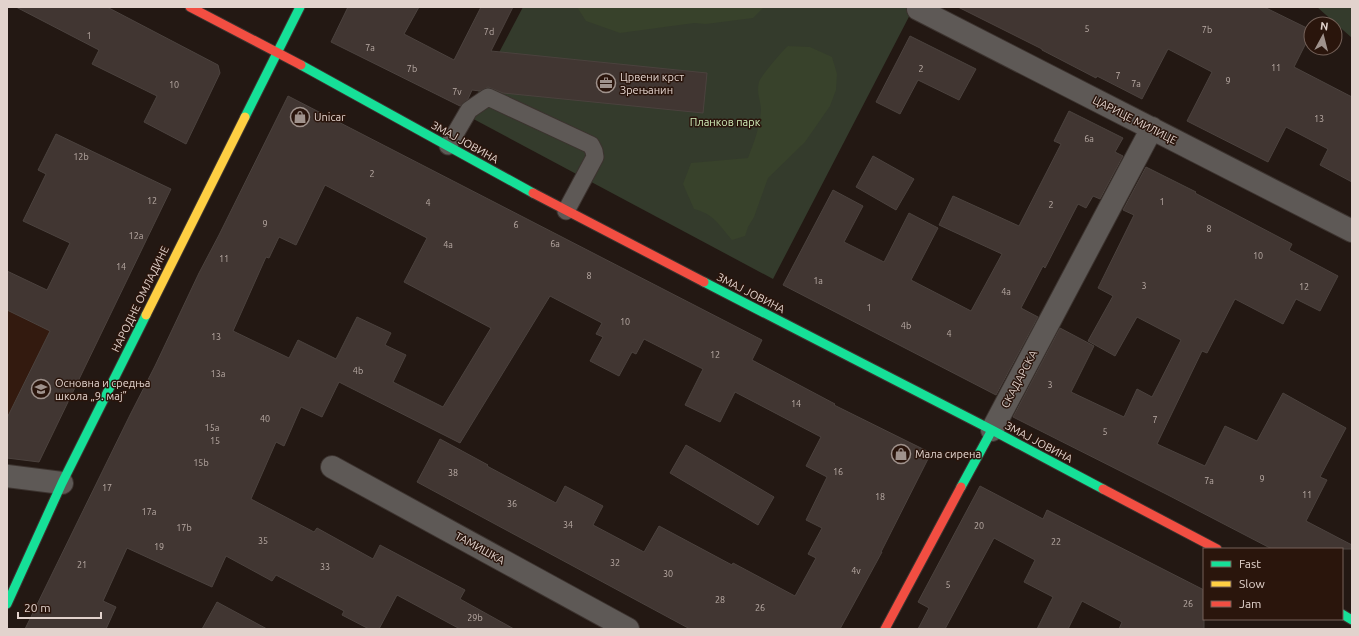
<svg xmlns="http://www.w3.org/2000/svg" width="1359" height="636" viewBox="0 0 1359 636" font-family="Ubuntu,sans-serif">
  <rect width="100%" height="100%" fill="#231813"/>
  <path fill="#331a0f" d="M7,271L108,320L39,462L7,458Z"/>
  <path fill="#343b2c" d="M523,7H914L773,279L466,115Z
    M1317,7H1352V38Z"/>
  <path fill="#38422b" d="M577,7H764L753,18L706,24L694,23L620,33L586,21Z
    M788,46L810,47L832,57L837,74L836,90L830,106L805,142L768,178L754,217L748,227L745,236L732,240C719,225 714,214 694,209L683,184L691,163L748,158C754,142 760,127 761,110C761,100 756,94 759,82C760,77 783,50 788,46Z"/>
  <path fill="#413632" stroke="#4b423e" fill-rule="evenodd" d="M16,7H107L218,65L220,73L186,144L144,122L157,96L92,64L99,50Z
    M348,7H419L404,34L454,60L481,7H513L491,51L707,73L703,113L503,93L488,87L480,91L472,90L468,99L460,106L331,42Z
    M958,7H1264L1311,30V33L1294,67L1352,97V182L1320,165L1328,149L1286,127L1268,162L1187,121L1212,72L1168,49L1142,99L1097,76L1096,78L1042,50V49Z
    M910,36L976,69L959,100L918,80L900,114L876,102Z
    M288,96L762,340L752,360L835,404L834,405L931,453L881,552H882L840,629H690L417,482L440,439L488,465L487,466L556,503L565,486L603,506L593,525L644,552L659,526L732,565L733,563L795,596L816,558L808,554L822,528L806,520L827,477L806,466L821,437L735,392L720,422L685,405L703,369L644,339L636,354L632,352L619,376L590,361L603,337L596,334L602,323L550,296L460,443L339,382L322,417L301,407L284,446L276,442L251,499L314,532L317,528L373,559L380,545L465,590L460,599L514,629H460L397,595L379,629H369L342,615L344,611L276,575L272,581L226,556L212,587L127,548L103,601L116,607L106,629H25L130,415L155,366L199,273L219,235ZM325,185L427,238L404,282L491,328L443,407L393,382L406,355L385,345L391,333L357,317L336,359L298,340L289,358L233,331L266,257L269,258L279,237L296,245Z
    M1069,111L1123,138L1115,152L1123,156L1100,199L1093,196L1086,208L1078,204L1045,268L1043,266L1021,308L1038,317L996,395L783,285L833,190L863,206L844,242L884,262L909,213L938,228L911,280L971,311L1002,254L939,225L953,196L1019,226L1061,144L1054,141Z
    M56,134L171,189L39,462L7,458V418L50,331L7,310V271L47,290L70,243L23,221L46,174L38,170Z
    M873,156L914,179L896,210L856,187Z
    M1146,167L1196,192L1195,193L1292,244L1289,250L1338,276L1320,311L1296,299L1283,324L1235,299L1207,353L1202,351L1157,444L1205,466L1225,426L1257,441L1283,393L1346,428L1320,477L1327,480L1306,521L1352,545V549H1272L1168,495L1013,417L1060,328L1094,346L1071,392L1124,417L1137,389L1152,397L1181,340L1137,317L1115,356L1088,341L1113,296L1098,288L1134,215L1123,210Z
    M686,445L774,497L758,525L670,473Z
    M980,486L1043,519L1047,510L1204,590V629H1119L1122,622L1082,601L1068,629H1037L1053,597L1024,582L1035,560L994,538L945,629H918L929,608L918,602Z
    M217,602L267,629H202Z"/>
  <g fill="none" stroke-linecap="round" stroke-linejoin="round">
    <g stroke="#3c332f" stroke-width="19">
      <path id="lane" d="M448,146L469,110L488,97L591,145L594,151L595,157L566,211"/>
    </g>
    <g stroke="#3c332f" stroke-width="24">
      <path id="street" d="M918,9L1352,231
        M992,430L1152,128
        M332,467L628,629
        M7,476L62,483"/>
    </g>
    <g stroke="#3c332f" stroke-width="11">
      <path id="fast" d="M301,65L533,193
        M245,117L300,7
        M704,282L992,430L1103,489
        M961,487L992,430
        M7,604L62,483L146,315
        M1342,614L1352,620"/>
    </g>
    <g stroke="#3c332f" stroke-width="11">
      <path id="slow" d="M146,315L245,117"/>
    </g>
    <g stroke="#3c332f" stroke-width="11">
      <path id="jam" d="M190,7L301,65
        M533,193L704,282
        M1103,489L1217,549
        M885,629L961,487"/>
    </g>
    <use href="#lane" stroke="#5e5956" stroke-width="17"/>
    <use href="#street" stroke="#5e5956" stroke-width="22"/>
    <use href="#fast" stroke="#16e098" stroke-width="9"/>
    <use href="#slow" stroke="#ffcf43" stroke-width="9"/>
    <use href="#jam" stroke="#f24e42" stroke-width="9"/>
  </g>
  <defs>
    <g id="office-ring" transform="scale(1)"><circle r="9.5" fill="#2a150c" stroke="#9f928c" stroke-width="1.5"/><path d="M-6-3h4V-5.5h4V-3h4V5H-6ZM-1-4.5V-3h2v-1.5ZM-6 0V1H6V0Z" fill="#9f928c"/></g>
    <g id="shop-ring" transform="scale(1)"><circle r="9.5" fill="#2a150c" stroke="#9f928c" stroke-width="1.5"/><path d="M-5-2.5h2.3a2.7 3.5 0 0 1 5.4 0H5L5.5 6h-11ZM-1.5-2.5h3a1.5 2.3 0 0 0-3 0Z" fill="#9f928c"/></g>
    <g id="school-ring" transform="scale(1)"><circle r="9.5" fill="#2a150c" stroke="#9f928c" stroke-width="1.5"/><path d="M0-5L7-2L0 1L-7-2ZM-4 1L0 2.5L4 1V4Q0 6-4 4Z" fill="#9f928c"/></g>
  </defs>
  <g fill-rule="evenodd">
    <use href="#office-ring" x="606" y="83"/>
    <use href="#shop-ring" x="300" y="117"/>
    <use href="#school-ring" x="41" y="389"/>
    <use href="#shop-ring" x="901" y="454"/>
  </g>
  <g text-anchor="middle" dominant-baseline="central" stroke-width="3" stroke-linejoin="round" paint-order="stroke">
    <g font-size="9" fill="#baaca6">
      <text x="1087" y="29">5</text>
      <text x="1207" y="30">7b</text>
      <text x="489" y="32">7d</text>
      <text x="89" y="36">1</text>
      <text x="370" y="48">7a</text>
      <text x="1276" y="68">11</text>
      <text x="412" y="69">7b</text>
      <text x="921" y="69">2</text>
      <text x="1118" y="76">7</text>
      <text x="1228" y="81">9</text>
      <text x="1136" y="84">7a</text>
      <text x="174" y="85">10</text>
      <text x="457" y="92">7v</text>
      <text x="1319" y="119">13</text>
      <text x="1089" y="139">6a</text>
      <text x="81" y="157">12b</text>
      <text x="372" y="174">2</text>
      <text x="152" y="201">12</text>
      <text x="1162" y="202">1</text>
      <text x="428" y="203">4</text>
      <text x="1051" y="205">2</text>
      <text x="265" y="224">9</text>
      <text x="516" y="225">6</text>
      <text x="1209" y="229">8</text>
      <text x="136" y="236">12a</text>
      <text x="555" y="244">6a</text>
      <text x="448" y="245">4a</text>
      <text x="1258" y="256">10</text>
      <text x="224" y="259">11</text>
      <text x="121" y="267">14</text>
      <text x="589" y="276">8</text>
      <text x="818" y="281">1a</text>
      <text x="1144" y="286">3</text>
      <text x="1304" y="287">12</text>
      <text x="1006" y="292">4a</text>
      <text x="869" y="308">1</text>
      <text x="625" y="322">10</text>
      <text x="906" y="326">4b</text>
      <text x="949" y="334">4</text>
      <text x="216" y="337">13</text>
      <text x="715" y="355">12</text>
      <text x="358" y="371">4b</text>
      <text x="218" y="374">13a</text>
      <text x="1050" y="385">3</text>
      <text x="796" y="404">14</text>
      <text x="265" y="419">40</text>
      <text x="1155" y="420">7</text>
      <text x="212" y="428">15a</text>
      <text x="1105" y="432">5</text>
      <text x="215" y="441">15</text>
      <text x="201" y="463">15b</text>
      <text x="838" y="472">16</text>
      <text x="453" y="473">38</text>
      <text x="1262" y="479">9</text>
      <text x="1209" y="481">7a</text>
      <text x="107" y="488">17</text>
      <text x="1307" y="495">11</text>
      <text x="880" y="497">18</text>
      <text x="512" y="504">36</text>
      <text x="149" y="512">17a</text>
      <text x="568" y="525">34</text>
      <text x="979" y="526">20</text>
      <text x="184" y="528">17b</text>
      <text x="263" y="541">35</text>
      <text x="1056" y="542">22</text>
      <text x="159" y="547">19</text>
      <text x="615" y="563">32</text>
      <text x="82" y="565">21</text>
      <text x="325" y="567">33</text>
      <text x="856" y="571">4v</text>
      <text x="668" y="574">30</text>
      <text x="948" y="585">5</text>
      <text x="720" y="600">28</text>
      <text x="1188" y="604">26</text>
      <text x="760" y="608">26</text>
      <text x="475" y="618">29b</text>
    </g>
    <g font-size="11" fill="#e2d3cd" stroke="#2a150c" text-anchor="start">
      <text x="620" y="77">Црвени крст<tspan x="620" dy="13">Зрењанин</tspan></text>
      <text x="314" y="117">Unicar</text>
      <text x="55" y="383">Основна и средња<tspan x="55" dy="13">школа „9. мај”</tspan></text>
      <text x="915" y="454">Мала сирена</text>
    </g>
    <g font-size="11" fill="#e2d3cd" stroke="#2a150c">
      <text transform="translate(1135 120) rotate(27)">ЦАРИЦЕ МИЛИЦЕ</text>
      <text transform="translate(465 142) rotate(29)">ЗМАЈ ЈОВИНА</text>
      <text transform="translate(751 293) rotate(27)">ЗМАЈ ЈОВИНА</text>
      <text transform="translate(140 299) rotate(-64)">НАРОДНЕ ОМЛАДИНЕ</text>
      <text transform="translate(1019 379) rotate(-62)">СКАДАРСКА</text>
      <text transform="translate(1039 442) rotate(28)">ЗМАЈ ЈОВИНА</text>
      <text transform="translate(480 548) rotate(29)">ТАМИШКА</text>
    </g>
    <g font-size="11" fill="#d1eeba" stroke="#2a150c">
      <text x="725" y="122">Планков парк</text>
    </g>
  </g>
  <rect width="1359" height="636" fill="none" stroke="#e2d3cd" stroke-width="16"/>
  <rect x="1203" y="548" width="140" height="72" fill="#2a150c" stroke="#746159"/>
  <rect x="1211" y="561" width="20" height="6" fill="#16e098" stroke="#746159"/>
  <text x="1239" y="568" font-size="12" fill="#e2d3cd">Fast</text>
  <rect x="1211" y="581" width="20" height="6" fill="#ffcf43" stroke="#746159"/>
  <text x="1239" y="588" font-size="12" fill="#e2d3cd">Slow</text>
  <rect x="1211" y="601" width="20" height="6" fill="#f24e42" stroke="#746159"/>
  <text x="1239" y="608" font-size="12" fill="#e2d3cd">Jam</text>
  <g transform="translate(1323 36) rotate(7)"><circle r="19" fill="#2a150c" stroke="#746159"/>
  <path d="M0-3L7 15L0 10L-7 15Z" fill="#9f928c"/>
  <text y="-6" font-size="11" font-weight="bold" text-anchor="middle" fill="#e2d3cd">N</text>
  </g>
  <path d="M18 612v6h83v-6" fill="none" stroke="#e2d3cd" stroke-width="2"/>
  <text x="24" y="612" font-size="12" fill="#e2d3cd" stroke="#2a150c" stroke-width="3" paint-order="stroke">20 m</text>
</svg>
